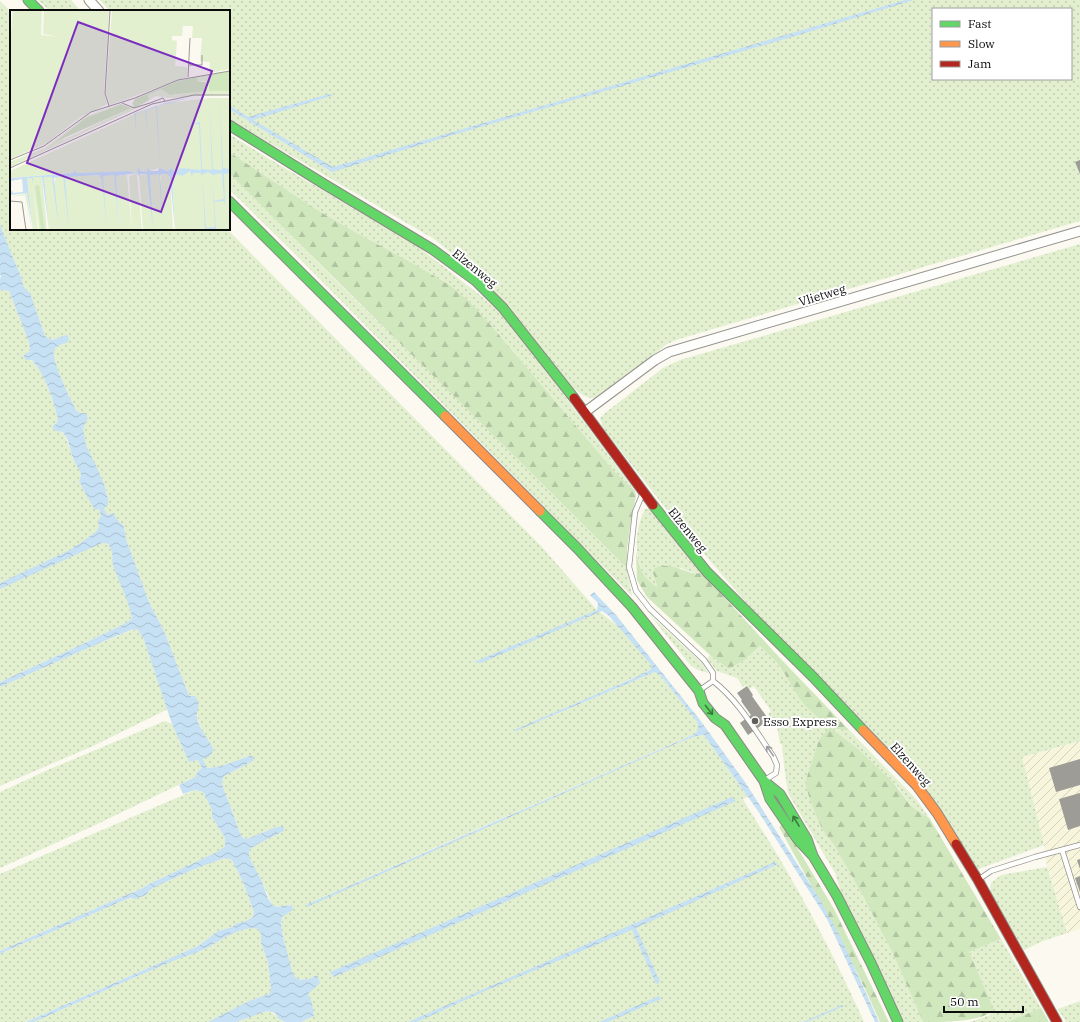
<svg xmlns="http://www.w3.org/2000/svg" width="1080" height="1022" viewBox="0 0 1080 1022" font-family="'IBM Plex Serif',serif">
  <defs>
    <pattern id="farmland-furrows" width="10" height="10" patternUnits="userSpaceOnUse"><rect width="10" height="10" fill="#f7f6dd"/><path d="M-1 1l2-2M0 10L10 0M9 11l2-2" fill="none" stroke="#d3d2bc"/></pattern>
    <pattern id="grass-dots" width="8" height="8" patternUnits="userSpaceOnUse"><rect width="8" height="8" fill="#e2f0d0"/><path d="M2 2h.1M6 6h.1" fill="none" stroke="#c1cdb1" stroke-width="1.8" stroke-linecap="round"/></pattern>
    <pattern id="forest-firs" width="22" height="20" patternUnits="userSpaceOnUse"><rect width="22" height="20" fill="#d1e7be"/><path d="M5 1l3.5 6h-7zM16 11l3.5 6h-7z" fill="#b2c5a2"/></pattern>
    <pattern id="water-waves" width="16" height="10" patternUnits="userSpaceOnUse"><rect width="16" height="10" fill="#c7e1f4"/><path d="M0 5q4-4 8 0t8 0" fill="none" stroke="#aac0d0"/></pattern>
  </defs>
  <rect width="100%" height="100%" fill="#fbf9f0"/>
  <path fill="url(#farmland-furrows)" d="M1080,741V929L1067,933L1047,867L1044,845L1022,757Z"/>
  <path fill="url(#grass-dots)" fill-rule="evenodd" d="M38,0H71L81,11H50Z
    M100,0H1080V221L679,339L667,344L607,391C605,393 602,395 599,397C590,401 580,394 573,388L495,292L467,266L434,239L229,119V11H110ZM933,9H1071V79H933Z
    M0,1L11,12V229H227L541,546L597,610L622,629L655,668L540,721L655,672L660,675L698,723V730L695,734L306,904L682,741L697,736L704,735L748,797L743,799C753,817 765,834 775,851C808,906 838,964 864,1022H301L314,1016L312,1002L308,994L309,979C303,980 298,981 294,976C289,969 279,925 282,918C284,913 289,909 291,905L276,907L272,904L261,879L250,859L249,854L250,849L256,845L284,831L274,828L247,839L243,838L240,833L222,784C222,780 223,777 226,775L253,761L252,756H249L222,766L208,768L206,766L203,759L214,750C210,743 204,736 201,728C196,717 197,702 188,693L164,631L149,602L126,539L124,527L122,524L119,522L113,513L107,515L103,508L108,505C109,485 93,465 87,447C83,438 82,423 80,413L76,410C71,400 51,360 54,350C56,345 64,344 68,342L66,335L52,340L45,336L30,294C21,286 24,284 20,274C13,258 6,241 0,224Z
    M229,134L266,157L416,245L481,296L503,316L555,383L635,491L615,472L489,323L469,301L451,286L346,227L311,206L229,152Z
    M229,173L334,279L532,473L627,568L632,596L296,255L229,189Z
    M1080,244V741L1022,757L1044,845L976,870L942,810L750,607L674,519L603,428L600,418L605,413L663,368L680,360Z
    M0,290H3L9,291L29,342L30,351L23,356C26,358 30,359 32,361C44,370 54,403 58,419L56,424L52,426L64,434L70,448L73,459L80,469L81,475L79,481L86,495L99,509L101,516L106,543C114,548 111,555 113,562C114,568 117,574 120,580C125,592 130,606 132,619L122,625L70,650L0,682Z
    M645,509H649L702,573H694L680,568L659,589C654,586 648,582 645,577C633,558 635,528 645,509Z
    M650,615L702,663L708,673L698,670L691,666Z
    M135,629L138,630L144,640L167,708L166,710L93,746L0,786V687L95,645Z
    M760,646C766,652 772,658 777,664C792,684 803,707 823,722C826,724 828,726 831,727C837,730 843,730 849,730L916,799L930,819L911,806L898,787L858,749L830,727L822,829L834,845L863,896L894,956L923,1022H904L843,899L835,873L788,793L784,766L782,744H780L777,726L768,714L771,711L754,686L749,689L747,685L743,687L737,678L717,671L707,659L710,655L729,669L744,660Z
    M165,721L172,724L189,762L198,760L202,768L198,771L195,777L91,827L0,868V792L50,769Z
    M195,790L203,792L212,810V817L225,838V846L220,851L149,884L139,890L126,895L0,951V874Z
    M225,858L232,860L243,882L254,912L253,917L244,922L237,923L232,927L218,931L198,946L26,1022H0V954L24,943L40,937L122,901L146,895L150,890L159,885L197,868Z
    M1047,867L1067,933L1043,941L1024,950L990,892L991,883L1001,875Z
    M254,927L258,928L261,934V943L268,962L271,990L269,994L208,1022H34L171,961L202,951L226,936L238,931Z
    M1001,939L1041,1008L1007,1022H970L990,1015L993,1011V1007L969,952Z
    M1080,1001V1022H1066L1058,1009Z
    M267,1011C275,1013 278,1018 285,1022H236Z"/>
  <path fill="url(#forest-firs)" d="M229,152L311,206L346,227L419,267L451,286L469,301L489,323L615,472L635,491L636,496L630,527L627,549V568C495,436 361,306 230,174Z
    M636,551C640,570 642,577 658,588L653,572L655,568C666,562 681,570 692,573C695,574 698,573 702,573L779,657L849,730H843L831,728L858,749L893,782L911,806L930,819L1001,939L969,952L993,1007V1011C979,1022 943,1022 923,1022L894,956L863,896L834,845L822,829L810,800L805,783L819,740L830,727C819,719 808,710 800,699C792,687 785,673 776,662C771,657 766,652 760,646L744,660L729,669L710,655L647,597L637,580Z
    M783,824L834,909L889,1022H880C851,955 814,891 779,827Z
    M1041,1008L1049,1022H1007Z"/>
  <path fill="url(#water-waves)" d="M905,0H914L792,37L446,137L332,172L229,109V105L248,117L329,94L334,95L253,120L333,167Z
    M0,224C6,241 13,258 20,274C24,284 21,286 30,293L45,336L52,340L66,335L68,336L69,339L68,342C64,344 56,345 54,350C51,360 71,400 76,410L80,413H85L88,418L83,428L86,445L99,472L104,484L108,499V505L104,508L107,515L113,513L119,522L122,524L124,527L126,539L149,602L164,631L188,693L190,696H195C202,705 196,708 197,717C199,730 209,739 214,750L209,757L203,759L206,766L208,768L222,766L249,756H252L254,758L253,761L226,775C223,777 222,780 222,784L240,833L243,838L247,839L274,828L283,826L284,831L256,845L250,849L249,854L250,859L261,879L268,898L272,904L276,907L292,905L293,910L282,917L281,923L283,937L292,971L295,977L300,980L309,979L317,975L320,983L308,994L312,1002L314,1016L301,1022H285L278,1018L275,1013L267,1011L236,1022H208L249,1001L269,994L271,990L268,962L261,943V934L258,929C242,924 217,943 203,950C192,955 179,958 168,963C123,982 79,1002 34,1022H26L198,946L218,931L232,927L237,923L244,922L253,917L254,912L243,882L232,860L225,858L197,868L159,885L150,890L146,895L135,899L131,898L122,901L40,937L24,943L0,954V951L126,895L139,890L149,884L219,851L225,846V838L212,817V810L203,792L195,790L183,794L179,785L195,777L198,771L202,768L198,760L189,762L172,724L144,640L138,630L135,629L131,630L95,645L0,687V682L70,650L122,625L132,619C129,600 119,583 113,565C111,558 114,555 110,547C108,543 106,543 102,543L0,589V583L70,550L96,532L99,527L98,521L101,516L99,509L95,510L86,495L79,481L81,475C80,469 75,464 73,458C70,451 69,439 64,434C62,431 59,431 55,431L52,426L56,424L58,419C53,399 46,376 32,360H26L23,356L30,351L29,342L9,291L3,290H0V278L1,277L0,273Z
    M594,592L616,615L700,720L745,782L819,898L842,940L879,1022H875L827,919L758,811L704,735L697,736L682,741L307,907L306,905L695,734L698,730V723L660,675L655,672L516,731H512L634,678L650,670L652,666L609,616L602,611L481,663L474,662L597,610L598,603L590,595Z
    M732,797L736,801L334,977L330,972Z
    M775,862L778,864L636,928L660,982L656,984L632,930L485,991L417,1022H408Z
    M659,996L661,999L608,1022H599Z
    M842,1005L844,1006L807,1022H803Z"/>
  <path fill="#9e9c96" d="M1080,160V174L1075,162Z
    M747,686L753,695L752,696L769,720L748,735L740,723L751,715L741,701L742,700L737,693Z
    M1080,759V785L1056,792L1049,768Z
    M1080,793V826L1068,830L1059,799Z
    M1080,859V869L1077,860Z
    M1080,876V892L1075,878Z"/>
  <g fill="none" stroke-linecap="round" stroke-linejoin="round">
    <g stroke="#94938f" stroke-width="6">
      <path id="lane" d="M642,495L635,512L629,567L636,591L650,609L704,660L713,673V681
        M700,690L713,681C738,700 755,730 773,756L777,765L776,773L765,780
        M1062,850L1080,907
        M978,880L991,871L1035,857L1080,845"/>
    </g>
    <g stroke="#94938f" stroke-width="11">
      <path id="street" d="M89,0L99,11
        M585,412L655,360L669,352L1080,231"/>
    </g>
    <g stroke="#8a8985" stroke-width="11">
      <path id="fast" d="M28,0L39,11
        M229,125L324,184L432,249L476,281L503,308L574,398
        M229,201L445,416
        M653,505L707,572L813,677L863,730
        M540,511L577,548L632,607L699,691L703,703L715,718L725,725L764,781L770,799L798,840L813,856
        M764,781L780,794L807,839L813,856L837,896L871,963L898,1022"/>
    </g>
    <g stroke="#8a8985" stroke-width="11">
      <path id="slow" d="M445,416L540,511
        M863,730L917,786L937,813L956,844"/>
    </g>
    <g stroke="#8a8985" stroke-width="11">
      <path id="jam" d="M574,398L653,505
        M956,844L978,880L1057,1022"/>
    </g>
    <use href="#lane" stroke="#fefefd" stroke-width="4.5"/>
    <use href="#street" stroke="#fefefd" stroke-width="9"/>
    <use href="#fast" stroke="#63d668" stroke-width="9"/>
    <use href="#slow" stroke="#ff974d" stroke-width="9"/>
    <use href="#jam" stroke="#b3261e" stroke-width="9"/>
  </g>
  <defs><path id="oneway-shaft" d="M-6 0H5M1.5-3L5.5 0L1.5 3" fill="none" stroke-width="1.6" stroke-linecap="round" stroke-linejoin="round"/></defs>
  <g stroke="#3c7b3f">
    <use href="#oneway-shaft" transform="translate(709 710) rotate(52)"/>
    <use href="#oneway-shaft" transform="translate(796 821) rotate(-121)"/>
  </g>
  <use stroke="#9d9d9d" href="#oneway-shaft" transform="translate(770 751) rotate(-125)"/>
  <circle fill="#605f5c" stroke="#fff" stroke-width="1.5" cx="755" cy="721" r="4"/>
  <g text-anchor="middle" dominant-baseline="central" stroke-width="4" stroke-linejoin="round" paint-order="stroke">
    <g font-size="12" fill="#0c0c0c" stroke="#fff">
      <text transform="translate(475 268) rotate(39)">Elzenweg</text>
      <text transform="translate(822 295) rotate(-17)">Vlietweg</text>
      <text transform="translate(688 530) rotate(51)">Elzenweg</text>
      <text transform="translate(911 764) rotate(48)">Elzenweg</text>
    </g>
    <g font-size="12" fill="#0c0c0c" stroke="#fff" text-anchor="start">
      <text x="763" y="721">Esso Express</text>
    </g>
  </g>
  <g transform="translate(10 10)">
    <rect width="220" height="220" fill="#fbf9f0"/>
    <path d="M3,0H32L31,25L50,27L33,24L34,0H99L94,81L97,94L69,108L37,133L0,149V35ZM102,0H220V59L199,63L200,52L190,51L192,28H182L183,16H173L172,26H162V30L167,31L165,56L177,57V67L100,95L96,82ZM198,65L199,81H220V84L158,88L146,86L136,92L139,90L138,85L168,71L156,77L164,85L197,81L196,71L188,72L187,67ZM200,88H220V159L204,160L199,163H220V220H165L162,166L165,164L160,158L158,161L149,158L140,161L139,156L137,162H130L128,157L127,163L118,161L67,163L64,161L63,163L1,168L0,161L129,102L157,93ZM111,94L76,108L51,131L121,98L125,99L0,157V152L35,138L77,106ZM127,163L132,220H39L34,167H42L44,176L46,166H53L54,171L55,166L104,165L109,216L106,166L117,165L122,219L119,166ZM138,164L141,179L140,164H149L150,175L151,164L160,165L163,220H133L129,165ZM23,167H32L37,220H29L23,174L28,220H23L17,168H21L22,172ZM17,183L22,220L15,185L0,187Z" fill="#e2f0d0"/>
    <path d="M220,61V81H199L198,65ZM187,67L188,72H196L197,81L160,85L151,79L138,85L139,90L136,92L126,97H121L124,96L122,94L125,89L168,71ZM111,94L121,98L47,131L76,108ZM29,175L35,220H31L25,176Z" fill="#d1e7be"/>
    <path d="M213,86L176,89L147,96L150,156L146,97L136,100L137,121L135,100L126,104V123L125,104H123L155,93L173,89ZM199,90L203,159L212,160L210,90L213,158L220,159V163L214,164L215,195L214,191L204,192L206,220H195L192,165L190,163H183L182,167L180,161L172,166L166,164L162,166L165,220L160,166L156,164H151L150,166L153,218L149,164L140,165L143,220L137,164H130V167L127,163L106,166L109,218L104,165L93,166L97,220L92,170L89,165L55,167L59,220L53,166L44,168L49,220L42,167H34L39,220L32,167H23V172L21,168H17L23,220L17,183L0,185L2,180L3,183L13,182L12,169L1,171L2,178L0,171L1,168L63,163L64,160L67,163L118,161L127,163L128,156L130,161L137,162L138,156L140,161H148L149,158L158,161L161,158L165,164L170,158L191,160L189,114H180L190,112L189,91L192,159L202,160ZM198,162L203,165L212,163L214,189L204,191L202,166L205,217L196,218L192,165Z" fill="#c7e1f4" fill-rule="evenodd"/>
    <path fill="none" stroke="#9b9a95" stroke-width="1" d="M179,55H192V45M178,67L180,28M112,93L124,98L140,93M140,93L153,88L155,91M99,96L95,83L100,0M0,150L34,136L81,102L125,88L168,70L220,61M0,158L142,94L184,85H220M0,191L12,192L16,220"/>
    <path fill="#7b2cbf" fill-opacity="0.15" stroke="#7b2cbf" stroke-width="2" d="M68,12L202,61L151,202L17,153Z"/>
    <rect width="220" height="220" fill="none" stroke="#0c0c0c" stroke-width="2"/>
  </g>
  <rect x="932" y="8" width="140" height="72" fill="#ffffff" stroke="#9e9e9e"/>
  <rect x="940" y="21" width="20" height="6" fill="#63d668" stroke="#9e9e9e"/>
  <text x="968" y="28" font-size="12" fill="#0c0c0c">Fast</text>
  <rect x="940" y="41" width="20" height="6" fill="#ff974d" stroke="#9e9e9e"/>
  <text x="968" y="48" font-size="12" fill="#0c0c0c">Slow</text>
  <rect x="940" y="61" width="20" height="6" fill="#b3261e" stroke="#9e9e9e"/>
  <text x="968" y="68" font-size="12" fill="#0c0c0c">Jam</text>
  <path d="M944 1006v6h79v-6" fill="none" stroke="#0c0c0c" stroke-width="2"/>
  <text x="950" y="1006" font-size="12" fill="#0c0c0c" stroke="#ffffff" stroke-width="3" paint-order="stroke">50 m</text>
</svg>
